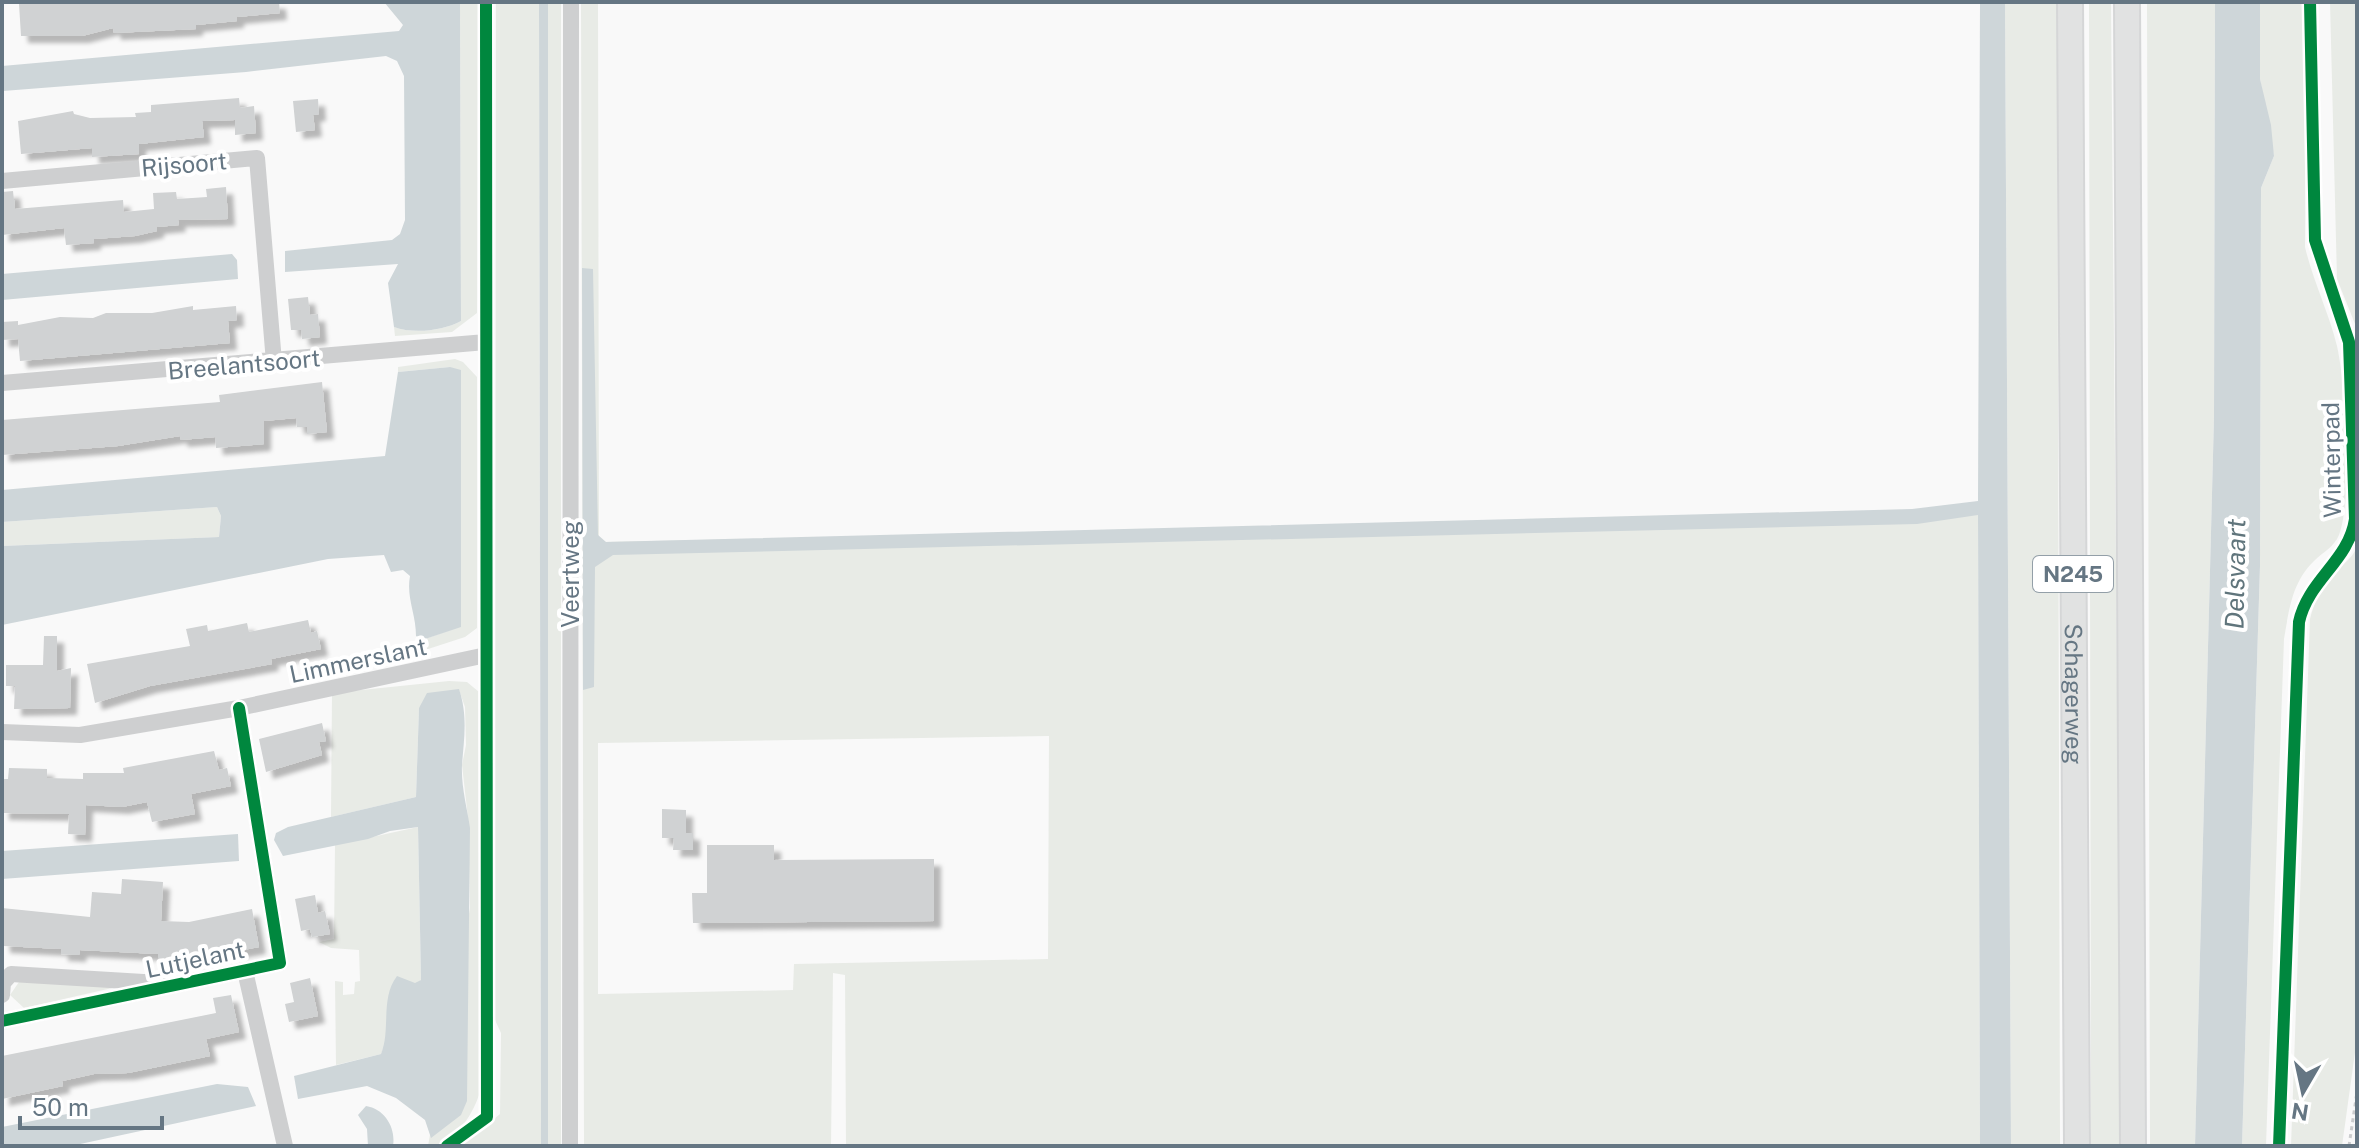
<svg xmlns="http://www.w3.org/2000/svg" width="2359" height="1148" viewBox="0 0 2359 1148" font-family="'Public Sans',sans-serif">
  <defs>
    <filter id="shadow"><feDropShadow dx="7" dy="7" stdDeviation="2" flood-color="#0004"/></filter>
  </defs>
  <rect width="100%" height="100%" fill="#f9f9f9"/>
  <path fill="#e8ebe6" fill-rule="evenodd" d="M460,2H478L477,313L452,332L395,336L394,327C414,334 443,331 461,321Z
    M496,2H539L541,1146H461L500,1114L501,1033L495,1020Z
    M548,2H561V1146H548Z
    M581,2H598L599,542L1978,515L1980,1146H846L845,975L833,973L831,1146H584ZM1049,736L1048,959L794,964L793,990L598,994V743Z
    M2005,2H2057L2060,1146H2011Z
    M2089,2H2111L2121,1146H2091Z
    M2147,2H2215L2214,417L2195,1146H2150Z
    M2260,2H2306L2305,247C2313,281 2329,313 2337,346C2346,387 2353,497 2339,535C2334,547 2323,552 2314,561C2292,582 2289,610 2284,639L2266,1146H2242L2260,566L2261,188L2274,156L2260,79Z
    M2330,2H2357V329L2337,279Z
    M455,359L463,362L477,377V628L465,637L422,651V640L461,626L450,367L398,372V367Z
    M217,507L221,516L219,537L2,546V522Z
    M2357,547V1038L2342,1146H2291L2310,619C2314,603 2320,589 2331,577C2340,565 2351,561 2357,547Z
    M449,681L467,682L479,692V1095C472,1116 453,1146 428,1146L470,908L468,818L462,765L466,745L465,707L459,690L419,708L416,797L331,817L332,693Z
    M418,827L421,980L387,1008L388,1037L381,1054L336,1065L335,981L343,982V995L354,994L355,982L360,981L359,950L331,948L319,942L334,939L335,845Z
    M19,982L121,986L24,1008L10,995Z"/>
  <path fill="#ced6d9" d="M384,2H460L461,321C443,331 413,334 394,327L388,283L398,264L285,272V251L392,240L400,234L405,220L404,76L397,61L386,56L246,72L3,91L2,66L399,31L403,25Z
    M539,2H548V1146H541Z
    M1980,2H2005L2011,1146H1980L1978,515L1917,524L613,555L595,567L594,687L583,690L582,268L593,269L598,535L606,542L1912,509L1978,501Z
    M2215,2H2260V79L2271,125L2274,156L2261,188L2260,566L2242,1146H2195L2214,417Z
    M232,254L237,260L238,279L2,300V274Z
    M450,367L461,370V627L422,640L416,636C416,614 406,597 410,576L403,570L391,572L384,555L328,559L2,625V546L219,537L221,516L217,507L2,522V490L385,456L398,372Z
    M459,689C468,716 464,738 462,765C461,787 467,807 470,828L467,1101L461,1115L431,1138L425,1120L396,1098L367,1086L298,1099L294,1076L381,1054C391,1030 380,998 397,976L415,983L421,980L418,827L390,831L368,839L283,856L274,840L276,833L288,827L416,797L419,708L427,693Z
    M238,834L239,861L2,879V851Z
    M217,1084L248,1087L256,1106L71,1146H2V1127Z
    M366,1106C385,1109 396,1128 393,1146H368L367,1129L358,1115Z"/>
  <path fill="#d0d2d3" filter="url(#shadow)" d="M35,2H279L280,13L237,17V21L196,25V29L114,33L113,28L82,36H21L19,4Z
    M239,98L240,108L254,106L256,133L235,135V120L202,121L204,137L139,144V154L92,157V148L21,154L18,121L73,111L74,114L90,118L136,117L135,113L151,112V105Z
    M318,99L319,114L313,115L315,130L296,132L293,101Z
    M226,187L228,219L178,220L179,225L157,227V231L135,236L94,239V243L66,245L64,228L2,235V192L13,191L15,209L123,200L124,212L154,209L153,193L176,192L177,199L207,197L206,189Z
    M308,297L310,315L318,314L320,337L302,339L301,330H291L288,299Z
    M193,306V310L236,306L237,320L228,321L230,343L20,361L18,339L2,340V322L18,321V325L60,317L93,318L106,313H152Z
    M322,382L327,432L307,434V427H297L296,418L264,421V444L216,448L215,437L181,440L180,436L118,446L2,455V420L220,402L219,395Z
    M308,620L311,633L317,631L321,649L271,659L272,664L150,686L95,703L87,664L190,646L186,629L207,625L208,631L247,623L249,632Z
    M44,636H57V671L71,668L70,708L14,709L15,686H6V665H43Z
    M322,723L326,741L319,742L322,755L266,772L259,739Z
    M214,751L219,770L227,768L231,786L191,794L195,814L152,822L147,802L122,807L86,805L85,835L68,834L69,814L2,813V779H8L9,768L47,769V778L83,779V773H124L123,768Z
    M662,809L686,810V833H693V850H673L674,838H662Z
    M707,845H774V860L934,859V921L693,923L692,893H707Z
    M122,879L163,882L161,921L189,922L252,909L259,947L189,961L158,958V954L80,950L79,955L61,954V949L3,946L2,908L90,917L92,892L121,894Z
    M315,895L318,913L325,911L330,934L312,937L310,929L301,931L295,899Z
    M310,978L318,1016L289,1022L285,1004L294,1002L290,983Z
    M231,995L239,1032L206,1039L210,1056L128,1073L94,1074L62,1081L63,1086L2,1099V1056L216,1013L213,998Z"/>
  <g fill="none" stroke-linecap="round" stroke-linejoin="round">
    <g stroke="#d5d6d7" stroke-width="28">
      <g id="primary">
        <path id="s1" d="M2070,2L2077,1146"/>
        <path d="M2127,2L2133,1146"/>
      </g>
    </g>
    <path stroke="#cbcccd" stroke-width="3" stroke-dasharray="4 4" stroke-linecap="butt" d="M2349,1146L2357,1092"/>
    <path stroke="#cecfd0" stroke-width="16" d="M2,181L257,158L274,362
      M2,383L486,342
      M2,732L80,735L239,708L486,655
      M245,971L285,1146
      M2,995L3,983L11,974L160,983
      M2,1021L280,963L239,708
      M447,1146L487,1117L486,2
      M570,1146L571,2"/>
    <use href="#primary" stroke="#e1e2e2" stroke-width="24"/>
    <g stroke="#fff" stroke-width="17">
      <path id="cycleway" d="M2,1021L280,963L239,708
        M447,1146L487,1117L486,2
        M2279,1146L2299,622C2308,580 2349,561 2355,519L2349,342L2315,240L2310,2"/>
    </g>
    <use href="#cycleway" stroke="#00873e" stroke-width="12"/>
  </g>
  <g text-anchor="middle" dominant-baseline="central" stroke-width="8" stroke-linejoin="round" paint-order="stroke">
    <rect fill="#fff" stroke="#939fa8" stroke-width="2" x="2033" y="556" width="80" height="36" rx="6"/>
    <g font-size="22" font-weight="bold" fill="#657683">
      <text x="2073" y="574">N245</text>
    </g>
    <g font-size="24" fill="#657683" stroke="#fff">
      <text transform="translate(184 164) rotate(-5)">Rijsoort</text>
      <text transform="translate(244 364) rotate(-5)">Breelantsoort</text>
      <text transform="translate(2331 460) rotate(-91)">Winterpad</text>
      <text transform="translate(570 574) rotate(-90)">Veertweg</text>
      <text transform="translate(358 660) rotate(-12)">Limmerslant</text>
      <text stroke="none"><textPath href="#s1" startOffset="692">Schagerweg</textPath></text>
      <text transform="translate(195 959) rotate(-12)">Lutjelant</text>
    </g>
    <g font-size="26" font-style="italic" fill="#60757c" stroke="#fff">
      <text transform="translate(2235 574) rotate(-89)">Delsvaart</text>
    </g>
  </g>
  <rect width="2359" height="1148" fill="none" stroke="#657683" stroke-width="8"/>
  <g transform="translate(2303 1092) rotate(189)" stroke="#ffffff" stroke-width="6" paint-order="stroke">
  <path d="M0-6L14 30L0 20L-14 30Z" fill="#657683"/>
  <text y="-12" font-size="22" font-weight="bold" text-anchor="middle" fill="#657683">N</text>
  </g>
  <path d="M20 1116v12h142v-12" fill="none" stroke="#657683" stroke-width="4"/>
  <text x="32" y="1116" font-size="24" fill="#657683" stroke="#ffffff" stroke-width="6" paint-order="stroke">50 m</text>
</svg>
